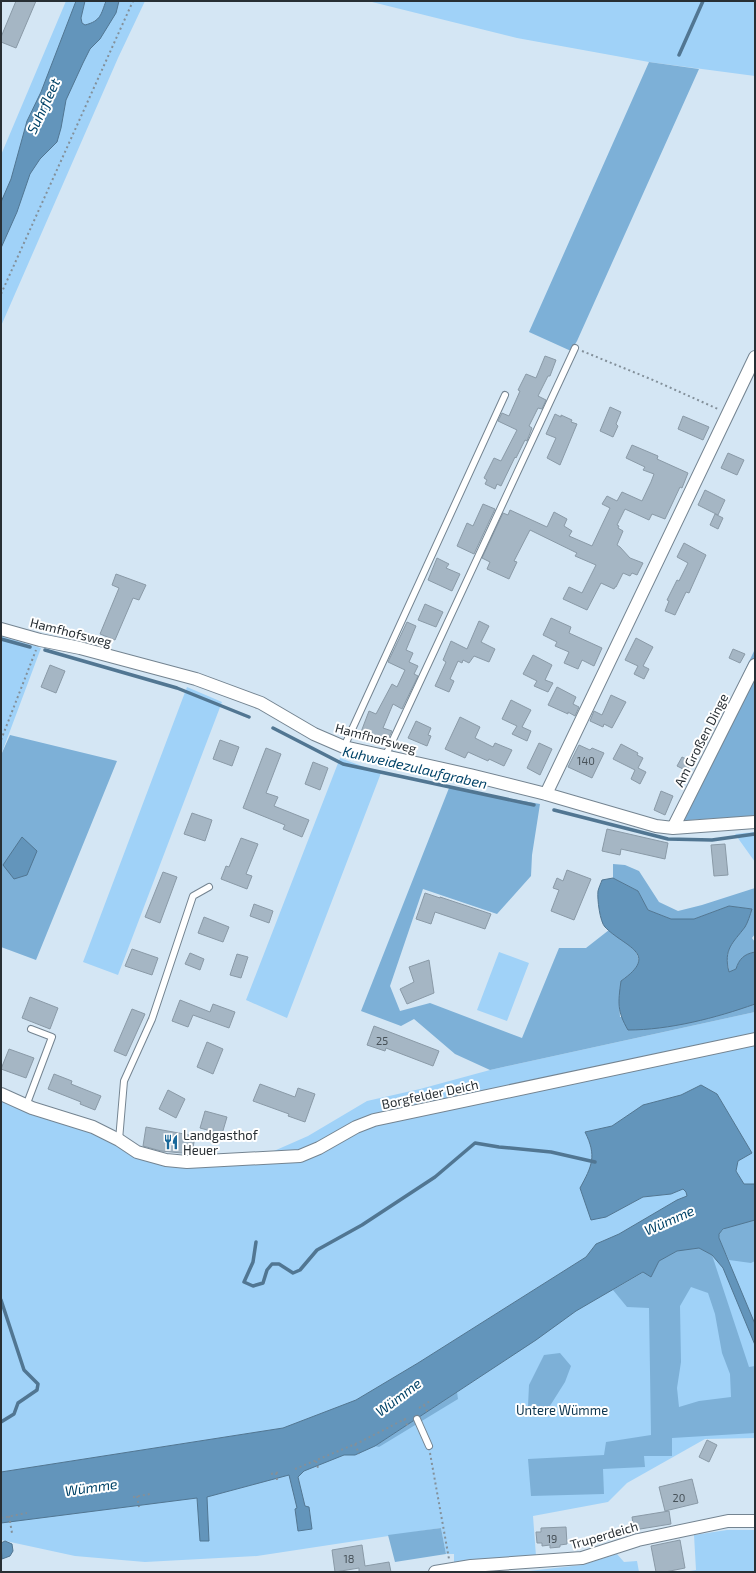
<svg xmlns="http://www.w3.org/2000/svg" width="756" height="1573" viewBox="0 0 756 1573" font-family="'Exo 2',sans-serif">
  <rect width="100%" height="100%" fill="#d4e6f4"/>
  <path fill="#a0d2f8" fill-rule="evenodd" d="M66,1H145L118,58L1,326V155Z
    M368,1H755V76L649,62L517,38Z
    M1,636L41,648L1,755Z
    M187,687L222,702L118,975L83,962Z
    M340,758L381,773L287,1018L246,1000Z
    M755,832V862L735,834Z
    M499,952L529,963L507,1021L477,1010Z
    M755,1012V1184L744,1185L736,1171L738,1161L752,1153L717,1094L701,1085L681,1095L643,1105L612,1126L585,1132C597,1156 592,1166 580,1188L606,1217L643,1197L671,1194L683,1189L686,1192L687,1196L677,1200L619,1234L596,1244L586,1257L418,1363L356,1400L283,1428L1,1472V1098L40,1116L74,1128L101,1135L129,1153L249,1162L308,1136L367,1101L420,1089L490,1070Z
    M755,1198V1438L705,1439L627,1483L608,1502L533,1516L536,1556L454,1562V1554H446L441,1528L257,1556L145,1562L75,1556L1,1540V1493L296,1444ZM298,1476L305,1507L298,1531L295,1510L297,1509Z
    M727,1530H755V1572H683L696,1570L694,1535Z
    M617,1554L624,1562L637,1561L639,1572H520L582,1565Z"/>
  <path fill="#7db0d7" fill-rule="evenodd" d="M649,62L699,69L577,341L571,351L529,332Z
    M755,649V816L673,821Z
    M10,735L117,761L36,960L1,947V755Z
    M449,788L540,804L532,855L531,876L497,914L423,889L390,986L400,1011L430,1003L522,1038L559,948H586L609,930C620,939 643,949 638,966C636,973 627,977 621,981L619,999L620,1017L708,1018L755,1004V1012L490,1070L455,1054L414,1019L401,1026L361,1011Z
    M613,864L625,865L639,871L659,902L678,911L702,905L755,888V934L752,938L755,942V952C744,954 739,959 736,969L729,972L727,958L730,945L746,925L752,909L729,906L694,919H671L648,910L638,891L613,878Z
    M755,1220V1261L751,1263L729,1260C726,1253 720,1243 719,1236C719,1227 747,1221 755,1220Z
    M688,1248H699L712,1255L749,1367L755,1366V1433L672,1438V1456H644L645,1467L603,1469L604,1494L531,1496L528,1459L604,1455L606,1442L651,1435L649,1308L627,1307L613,1290L644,1272L651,1277L659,1261L677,1251ZM691,1287L708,1293L715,1314L722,1353L730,1374L731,1397L699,1401L679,1407L677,1388L681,1362L680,1306Z
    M560,1353L571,1366L565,1382L548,1409L528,1406L529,1385L544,1355Z
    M457,1392L458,1399L379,1447L375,1446Z
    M441,1528L446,1554L395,1562L388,1535Z"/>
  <path fill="#6395bb" stroke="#517692" d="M76,1H85L81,18L82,23L85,25C101,21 101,14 106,1H119L116,13L100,39L90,49L83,63L66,100L61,128L57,142L40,159L30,174L17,212L1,248V202L11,179L27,121L41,92Z
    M22,837L37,851L27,875L14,879L3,865Z
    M613,878L638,891L648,910L671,919H694L729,906L752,909C750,915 748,922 745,927C733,943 723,949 729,972L736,969C739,959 744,954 755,952V1004C716,1018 669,1030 628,1030C617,1011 618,1003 621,981C661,953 624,947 605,927C600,922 597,899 598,891C599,887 601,883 602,880Z
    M701,1085L717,1094L752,1153L738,1161L736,1171L744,1184H755V1220L723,1229L719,1234V1238L755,1324V1345L723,1268L712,1255L699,1248L677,1251L659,1261L651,1277L643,1272L576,1311L536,1340L375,1446L355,1455H344L304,1471L298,1477L305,1506L309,1507L312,1529L298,1531L295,1509L297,1508L289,1475L207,1497L209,1541H200L197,1498L1,1523V1472L283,1428L356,1400L418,1363L586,1257L596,1244L619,1234L677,1200L687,1196L686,1192L683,1189L671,1194L643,1197L606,1217L591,1220L580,1188C592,1166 597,1156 585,1132L612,1126L643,1105L681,1095Z
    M5,1541L12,1544L13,1551L10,1556L2,1559L1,1543Z"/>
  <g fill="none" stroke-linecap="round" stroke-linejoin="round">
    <path stroke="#517692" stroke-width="3.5" d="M679,55L703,1
      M1,639L30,647
      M45,650L177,688L249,717
      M273,728L343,764L534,805
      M554,810L668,839L712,840L755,834
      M256,1242L253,1262L244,1282L253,1286L263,1283L267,1270L272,1264H279L293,1273L300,1270L317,1250L362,1225L435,1177L475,1143L499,1147L551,1152L595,1162
      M1,1300L24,1370L38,1384L37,1390L18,1403L14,1414L1,1422"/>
  </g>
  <path fill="#a5b6c4" stroke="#8a9aa7" d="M16,1H36L16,48L1,42V37Z
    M545,356L556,360L550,376H548L538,396L546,400L542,409L538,408L529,426L532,428L527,441L525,440L516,458L515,457L501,486L497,484L495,489L485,484L487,480L484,478L494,458L501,461L517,430L498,421L502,413L509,416L520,391L518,390L526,374L536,378Z
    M610,407L621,412L616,424L618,426L613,437L600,431Z
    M555,414L561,417V415L572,420L571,422L577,424L560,465L547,458L556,438L546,434Z
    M683,416L709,427L703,440L678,429Z
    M632,445L658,456L657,459L688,473L682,488L680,487L665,519L652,514L649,520L625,509L617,525L619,526L618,528L623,531L617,545L620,547L630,558L643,563L637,575L632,573L630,576L623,573L616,587H615L614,589L601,583L587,610L563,599L569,587L582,593L596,565L575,556L577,553L530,530L514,561L517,562L509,579L487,569L490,562L482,558L503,513L508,515L510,510L547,527L554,512L567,519L564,526L572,531L569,536L592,546L610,508L602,504L607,496L617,501L622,492L642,501L651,482L654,474L643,470L645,467L626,458Z
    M728,453L744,460L737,475L721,468Z
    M705,490L725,500L718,515L698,505Z
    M483,504L495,509L474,554L457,546L467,523L473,526Z
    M715,514L723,518L718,529L710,525Z
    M684,543L706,555L689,593L686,592L675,615L665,611L669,601L667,600L677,580L679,581L688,563L677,557Z
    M437,558L449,564L446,568L460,574L452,591L428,580Z
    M116,574L146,585L139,600L133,598L115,640L100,634L119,588L112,585Z
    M425,604L443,612L436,627L418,620Z
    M551,618L571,627L569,633L602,648L594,666L582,660L578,669L564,663L569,652L555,646L557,642L543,635Z
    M479,621L489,626L481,642L495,649L489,662L474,656L469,663L463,660L462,663L458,661L450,679L454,681L449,692L435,686L446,662L443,660L451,641L467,649Z
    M407,622L416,626L406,650L413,653L409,662L418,666L414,674L418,676L402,709L393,704L383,728L392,731L386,743L361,732L369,711L376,714L392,684L397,687L405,670L388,662Z
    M636,638L653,647L643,666L649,669L644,679L634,674L638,666L625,660Z
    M733,649L745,654L740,663L729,658Z
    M533,655L552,665L545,680L553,683L548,692L534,686L537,681L523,674Z
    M50,665L65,671L56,693L41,687Z
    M557,687L576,697L573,704L579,707L575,716L568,712V714L548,705Z
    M611,695L626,702L612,728L604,724L603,727L590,721L594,711L602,715Z
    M511,700L531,710L522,727L531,731L527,741L512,734L517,726L502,719Z
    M460,717L480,727L475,738L493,747L495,743L512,750L504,766L489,759L488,761L468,752L465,758L445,749Z
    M416,721L431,728L428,735L431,736L427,746L408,738Z
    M220,740L239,747L232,766L213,759Z
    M539,743L552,749L540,775L527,768Z
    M621,744L638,753L637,755L643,758L638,768L646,772L640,784L631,779L635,770L613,759Z
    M579,745L590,750L592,748L604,753L592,778L568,767Z
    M266,748L281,754L266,793L278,797L274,806L309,820L302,837L283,829L285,825L243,808Z
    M682,757L692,762L687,771L677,766Z
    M313,762L328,768L320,790L305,784Z
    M661,791L673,796L665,815L654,810Z
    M192,813L212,820L205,841L184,834Z
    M607,829L668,843L665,859L621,849L620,855L602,851Z
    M241,838L258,844L246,874L252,876L247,889L221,879L226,866L229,867Z
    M725,844L728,875L714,876L711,845Z
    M567,870L591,879L574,920L551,911L559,890L553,888L557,878L563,881Z
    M163,872L177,877L160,923L145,917Z
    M425,893L440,898V897L491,914L485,929L435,912L431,924L416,919Z
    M254,904L273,911L269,923L250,916Z
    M204,917L229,927L223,942L198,933Z
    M132,949L158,958L152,975L125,966Z
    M190,953L204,959L200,970L185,964Z
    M237,954L248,957L241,978L230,975Z
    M429,960L434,993L407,1004L400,989L414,982L409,967Z
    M30,997L58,1008L50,1029L22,1018Z
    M180,1000L210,1012L213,1004L235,1012L229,1028L193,1015L188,1027L172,1021Z
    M132,1009L145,1014L126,1056L114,1051Z
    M374,1026L439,1051L433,1066L386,1048L385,1051L367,1045Z
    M207,1042L223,1049L213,1074L197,1067Z
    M9,1049L34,1058L26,1078L1,1069Z
    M54,1074L72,1081L71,1084L101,1096L95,1110L80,1104L81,1102L48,1089Z
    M260,1084L295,1097L298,1088L315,1094L305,1122L288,1116L289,1114L253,1101Z
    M168,1090L185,1099L176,1118L159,1109Z
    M205,1111L227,1117L222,1134L200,1128Z
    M146,1127L195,1136L192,1154L161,1151L143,1146Z
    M707,1440L717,1445L709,1462L699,1457Z
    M692,1479L698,1503L665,1511L659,1487Z
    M669,1511L671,1524L634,1530L632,1517Z
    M566,1527L567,1544L560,1545V1547L550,1548V1545L542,1546V1543H537L536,1532H541V1528Z
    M680,1540L685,1568L665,1572H656L651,1546Z
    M362,1545L365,1566L389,1562L391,1572H359V1568L335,1572L332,1550Z"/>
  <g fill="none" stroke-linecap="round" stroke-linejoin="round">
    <g stroke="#748491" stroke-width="8">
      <path id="service" d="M344,747L505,395
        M385,757L575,348
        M26,1106L52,1037L31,1029
        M119,1140L124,1081L152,1019L193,896L209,887
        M417,1419L429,1446"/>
    </g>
    <g stroke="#748491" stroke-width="14">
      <path id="minor" d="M1,629L40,640L80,648L196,679L261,703L314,734L344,747L470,775L546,794L656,826L673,828L755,822
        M546,794L755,357
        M673,828L755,665
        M1,1094L32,1108L93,1127L119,1140L137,1152L166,1160L187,1162L300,1156L319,1148L356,1127L374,1120L755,1039
        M435,1572L471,1566L582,1558L638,1540L728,1521H755"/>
    </g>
    <path stroke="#83909a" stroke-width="2" stroke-dasharray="2 3" stroke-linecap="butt" d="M1,294L133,1
      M582,351L653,380L718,409
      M1,740L36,650
      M424,1405L428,1413
      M419,1408L430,1401
      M404,1419L408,1427
      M355,1444L359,1454
      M430,1453L449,1559
      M316,1461L318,1468
      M295,1469L360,1442L407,1418
      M276,1473L277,1480
      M271,1474L280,1472
      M137,1496L139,1507
      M133,1497L150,1494
      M9,1516L12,1533
      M1,1518L27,1513"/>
    <use href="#service" stroke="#fff" stroke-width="6"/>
    <use href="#minor" stroke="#fff" stroke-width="12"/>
  </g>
  <defs>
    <g id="restaurant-bare" transform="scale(1.2)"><path d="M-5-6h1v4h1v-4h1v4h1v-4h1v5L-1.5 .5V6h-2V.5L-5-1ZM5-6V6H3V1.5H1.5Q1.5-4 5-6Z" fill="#19689a" stroke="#fff" stroke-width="2.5" paint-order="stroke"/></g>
  </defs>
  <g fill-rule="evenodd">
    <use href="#restaurant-bare" x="171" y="1142"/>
  </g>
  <g text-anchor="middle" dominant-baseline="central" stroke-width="4" stroke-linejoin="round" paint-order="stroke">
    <g font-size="11" fill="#475158">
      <text x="586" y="760">140</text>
      <text x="382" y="1040">25</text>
      <text x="679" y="1497">20</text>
      <text x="552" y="1538">19</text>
      <text x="349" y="1558">18</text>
    </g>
    <g font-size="13" fill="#282f34" stroke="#fff">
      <text transform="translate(71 632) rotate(14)">Hamfhofsweg</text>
      <text transform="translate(376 738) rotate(15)">Hamfhofsweg</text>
      <text transform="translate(701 740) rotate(-63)">Am Großen Dinge</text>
      <text transform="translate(430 1094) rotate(-12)">Borgfelder Deich</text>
      <text transform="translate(604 1535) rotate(-16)">Truperdeich</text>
    </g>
    <g font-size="13" fill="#282f34" stroke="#fff" text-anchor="start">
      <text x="183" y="1135">Landgasthof<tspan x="183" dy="15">Heuer</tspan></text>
    </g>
    <g font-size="13" fill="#0c354f" stroke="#fff">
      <text x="562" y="1410">Untere Wümme</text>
    </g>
    <g font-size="14" font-style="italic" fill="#014368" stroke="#fff">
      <text transform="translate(43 106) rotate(-65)">Suhrfleet</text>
      <text transform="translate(415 767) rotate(13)">Kuhweidezulaufgraben</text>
      <text transform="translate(669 1220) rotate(-24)">Wümme</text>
      <text transform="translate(398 1397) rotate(-37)">Wümme</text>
      <text transform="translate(91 1487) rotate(-8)">Wümme</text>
    </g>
  </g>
  <rect width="756" height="1573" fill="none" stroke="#282f34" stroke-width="4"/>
</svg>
